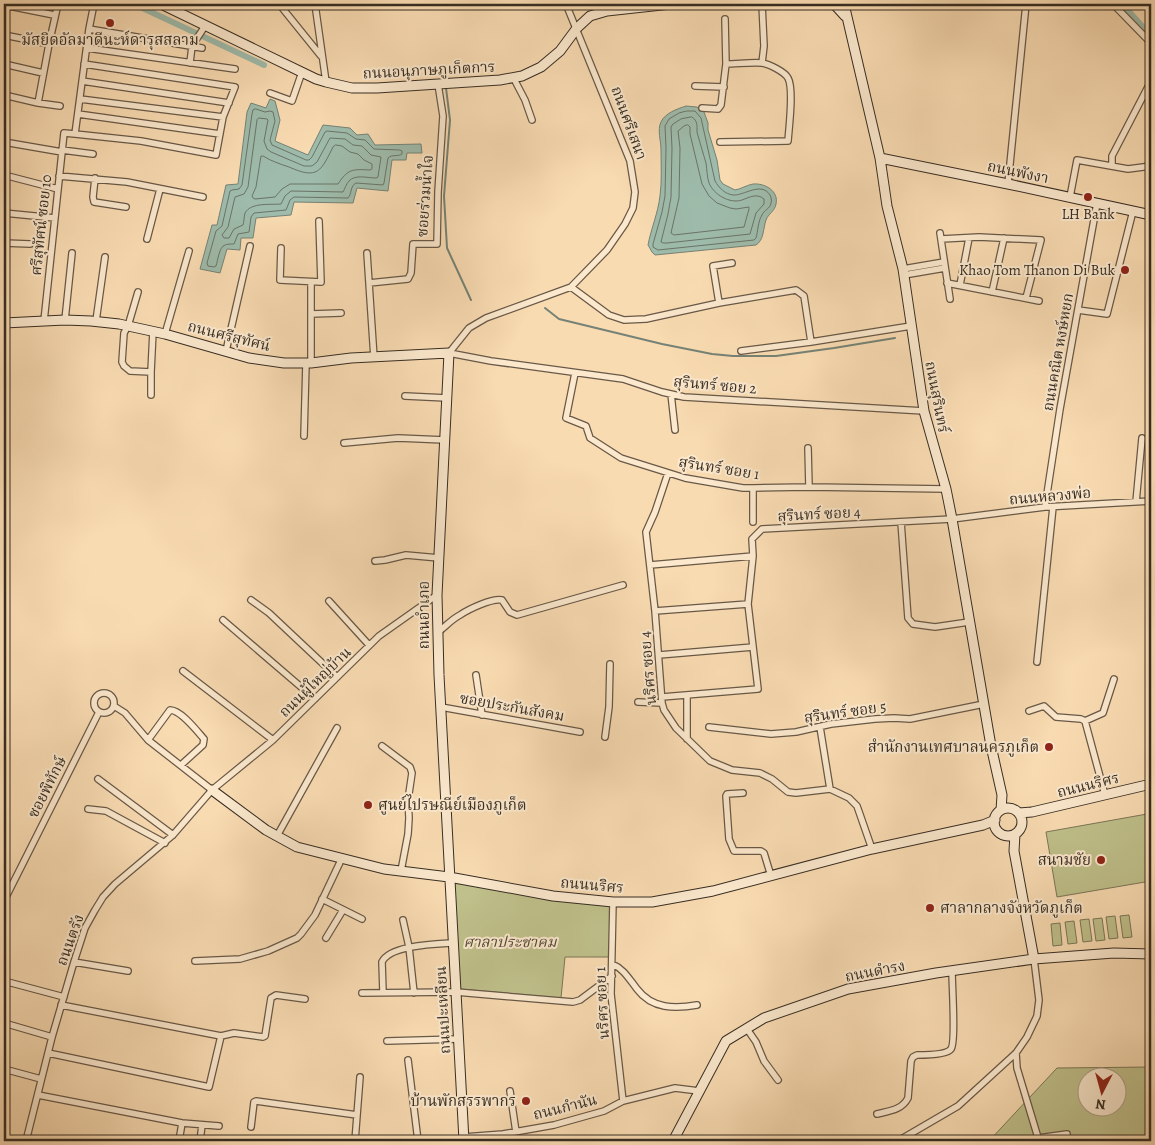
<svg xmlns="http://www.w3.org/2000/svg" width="1155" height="1145" viewBox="0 0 1155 1145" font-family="Alegreya,'Noto Serif Thai',serif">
  <rect width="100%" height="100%" fill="#f9dbb2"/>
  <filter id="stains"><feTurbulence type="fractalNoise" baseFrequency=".004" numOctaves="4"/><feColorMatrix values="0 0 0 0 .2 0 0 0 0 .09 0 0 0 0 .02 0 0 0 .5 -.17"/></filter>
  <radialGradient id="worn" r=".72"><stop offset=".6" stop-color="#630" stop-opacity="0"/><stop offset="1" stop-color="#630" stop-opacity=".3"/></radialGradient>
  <path fill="#bfc08b" stroke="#7b7657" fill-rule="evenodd" d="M1147,814L1151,840V881L1057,897L1046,832Z
    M454,882L610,906V957H565L561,998L460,989Z
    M1129,915L1132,937L1123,938L1120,916Z
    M1115,916L1118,938L1109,939L1106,917Z
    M1102,918L1105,940L1096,941L1093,919Z
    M1089,919L1092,941L1083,942L1080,920Z
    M1074,921L1077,943L1068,944L1065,922Z
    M1060,923L1062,945L1053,946L1051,924Z
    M1151,1067V1141H989L1057,1068ZM1088,1078H1118V1108H1088Z"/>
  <path fill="#9ebbab" stroke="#758275" d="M270,99L275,101L280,120L275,141L308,155L323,125L350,128L357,135L368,134L375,145L421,144L422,153H407L406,160H392L388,191L357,188L353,203L294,202L291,215L256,218L253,238H241L240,250L227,249L220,273L200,269L212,225H217L226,185L238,184L247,112L251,103L266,108Z
    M686,106L697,107L704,112L708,123V130L717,160L720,180L723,184L735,190C741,189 747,185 753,184C765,183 779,191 776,204C775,211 768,214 766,220C763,229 764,240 756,245L655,255L652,252L648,245C651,229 658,213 660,196C662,181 661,165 661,149C661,141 657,130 661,122C665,113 677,109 686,106Z"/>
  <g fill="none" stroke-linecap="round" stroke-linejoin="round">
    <path stroke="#6a7467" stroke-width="1" d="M256,109L265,112L270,111L273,112L275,121L270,140L272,145L306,160H309L312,157L325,132L327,131L347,133L356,139L365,140L374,149L400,150L402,151V154C398,157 392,154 388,158L384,183L383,185L356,183C350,186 352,194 348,198L294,197L290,200L286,210L254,213L251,217L249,232L238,234L234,244C234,244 226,244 225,245C219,247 218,260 216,266L214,267L208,266L207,263L216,231L222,226L230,191L232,190L239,189L242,185L252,114L253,110Z
      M687,111H695L701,118L715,181C719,188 725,194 733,195C744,196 761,181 770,195C771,197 772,201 771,203C770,209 764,210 762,215C758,221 758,231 756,238L754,240L658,250L653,247V244L662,212L665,196L666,148L665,126L669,119L679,113Z
      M692,117C698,121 697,126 697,132C700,143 703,153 706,163C707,170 707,177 709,183C714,195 730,204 742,200C750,197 757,193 764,199V204L756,213L750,234L667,243H663L661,242L668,214L671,197L672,148L671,127L673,124L681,119Z
      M259,118L267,119L268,120L264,141L267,149L271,152L304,166H312L317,162L330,138L345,139L353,145L362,146L371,155L381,157L378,177L376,178C368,178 355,174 349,181C346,184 345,189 343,192L291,191L285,196L281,204C271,205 251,202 245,213C244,217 244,222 243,225L234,229L229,238H224L222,235L228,227L235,197L244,194L248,187L257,120Z
      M688,125L690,127V134L702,184L709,196L717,203L730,208L736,209L749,207V209L744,227L674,235L671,233L679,198L680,148L678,131L684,126Z
      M336,145L342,146L350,152L358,154L364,160L372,164V169L370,170C352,169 348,169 338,184H290L282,189L275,197L255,199L253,198L252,196L256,187L261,156H263C271,161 280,164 289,167C318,180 321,171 333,147Z"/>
    <path stroke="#758275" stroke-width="2" d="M446,88L450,120L444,196L447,248L471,300
      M545,308L559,319L662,344L712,354L733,356H776L834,348L895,338"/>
    <path stroke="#9ebbab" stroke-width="6" d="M134,4L264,65
      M1122,4L1151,36"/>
    <g stroke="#685847" stroke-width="8">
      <path id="street" d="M279,4L321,56
        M315,4L326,82
        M566,4L630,161L635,192L633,208L625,224L607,250L571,287L486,318L469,328L449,353L491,361L623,379L662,392L684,397L924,411
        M762,4L764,46L762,63
        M1113,4L1151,43
        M4,5L54,15
        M725,19L726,64
        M89,29L202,48
        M4,35L49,44
        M87,48L235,69
        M190,63L192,46L205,26
        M4,64L43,73
        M513,77L525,100L532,120
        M82,81L229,103
        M695,86L724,87
        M270,93L292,101L302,72
        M4,95L38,103L60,106
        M80,99L223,117
        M38,103L49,44L58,4
        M702,108L718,109L721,105L726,64C737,64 751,62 762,63C769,64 785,72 788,78C794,89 789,127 788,141L720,142
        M78,114L220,134
        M75,134L141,141L216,155L223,117L235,87L84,64
        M4,142L62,152
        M62,150L93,154
        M1112,166V156L1151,81
        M4,175L58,189
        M59,176L127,182L203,197
        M95,178L93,197L94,202L126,207
        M1008,184L1026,4
        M1070,197L1077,160L1128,169L1151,166
        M4,213L55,218
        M940,233L950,299
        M147,239L160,189
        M941,239L979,237L1041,240L1026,298
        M4,243L30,244
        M281,248L280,280L321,282L319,221
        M367,253L374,358
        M903,269L944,262
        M904,275L945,268
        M311,282V363
        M369,283L408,279L411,273L413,244H437L438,192L443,116L438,84
        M947,283L1039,301
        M960,285L969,238
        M571,287L609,315L624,320L646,319L719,303L796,290L804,296L811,342L911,326
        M138,292L128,326L124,333L122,362L124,366L130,371L151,372
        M992,292L1004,238
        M719,303L713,266L732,263
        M1078,310L1107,314L1133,211
        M311,314L341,313
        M65,320L72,253
        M44,321L64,133L75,134L89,29L94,4
        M96,321L105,257
        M165,334L189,251
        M226,351L250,246
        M741,351L811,342
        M575,373L566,418L586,426L590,438L621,458L685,478L743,488H753L809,487L946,489
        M671,394L675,430
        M151,395V372L153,331
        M405,396L447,398
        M304,436L306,363
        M344,443L398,438L445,440
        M808,448L809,487
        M668,473L655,512L646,532L655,611L662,703L664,710L676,728L710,761L732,770L760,773L772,779L788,792L796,793L830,789L849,798L857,806L872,849
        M1136,502L1142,438
        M1045,507L1060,409L1097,203
        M753,522V488
        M901,522L908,618L913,624L935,627L969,622
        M375,561L385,560L406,555L439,558
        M650,565L753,556
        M251,600L269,613L337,677
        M329,601L369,645
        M655,611L748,604
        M223,620L315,699
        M438,632C445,627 452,619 460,615C469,609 492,598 502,600L510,612L517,615L623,585
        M659,655L753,647
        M1037,662L1053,507
        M183,671L273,740
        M476,675L482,715
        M94 703a10 10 0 1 1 20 0a10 10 0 1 1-20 0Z
        M662,697L758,689L748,604L753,556L752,539L762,529L952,519L1045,507L1151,501
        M638,702L662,703
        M114,706L125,713L148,740L212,790
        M441,707L580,732
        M1029,711L1044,706L1056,717L1081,719L1085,721L1105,795
        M1085,721L1103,713L1114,679
        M709,727L771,734L796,732L831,724L875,719L894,718L910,719L984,704
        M820,727L830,789
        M605,737L609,707L610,664
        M687,739V695
        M148,740L170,710C181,710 197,731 204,739L203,745L181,765
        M382,746L410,767L412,773L408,800L409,818L408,834L401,871
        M98,779L173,835
        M743,793L727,794L726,796L729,839L734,851H761L764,853L771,876
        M88,809L106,811L165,843
        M277,836L337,728
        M322,899L362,919
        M4,901L99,712
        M613,902L611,994L623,1101
        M403,920L409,947L414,993
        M326,938L343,910
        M195,961L240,959L268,951L297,938L301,934L315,915L342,858
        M74,962L128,971
        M612,964C624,969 629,979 637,989C652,1009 675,1009 697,1005
        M4,981L64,997
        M383,992L382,962C390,945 436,944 452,943
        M362,993L456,992L573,1002L580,1000L612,976
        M61,1005L221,1036L234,1033L263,1037L265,1036L271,998L276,995L305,999
        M4,1023L52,1037
        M747,1029L756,1042L764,1061L778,1080
        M387,1041L459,1039
        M48,1053L209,1087L221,1036
        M1016,1053L1017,1068L1039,1141
        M408,1060L418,1141
        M4,1069L41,1079
        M510,1091L516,1132
        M38,1095L182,1123L219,1126
        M877,1114C889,1111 902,1110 908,1098L911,1061L913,1057L917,1055C924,1055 947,1055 951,1049C956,1042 952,984 952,971
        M251,1127L254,1102L256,1101L357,1115
        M464,1137L503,1134L554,1125L604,1111L623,1101L675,1088L699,1091
        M27,1138L47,1141
        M1038,1138L1067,1134
        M26,1141L52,1037L74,962L85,928L95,910L103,897L115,884L173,835L212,790L273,740L379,636L437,595
        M179,1141L182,1123
        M200,1141L202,1125
        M355,1141L360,1077
        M898,1141L958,1106L1016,1053L1027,1037L1037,1016L1039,1000L1034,959"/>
    </g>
    <g stroke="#372d23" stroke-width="11">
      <path id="secondary" d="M161,4L316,79L326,82L352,88H377L500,80L522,76L541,67L560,51L577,28L590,16L607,11L671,4
        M834,4L845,16
        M844,4L880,158L887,206L903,269L924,411L946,489L952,519L991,746L1002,795L1001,810
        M880,158L1008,184L1151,215
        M4,323L65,320L91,321L119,324L165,334L249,358L284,363H311L351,358L449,353L437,595L439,675L464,1141
        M212,790L266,830L297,847L384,869L449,877L553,896L613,902H652L713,891L872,849L983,825L995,820
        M994 822a14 14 0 1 1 28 0a14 14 0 1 1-28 0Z
        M1019,813L1032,812L1151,784
        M1015,834L1014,851L1034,959
        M673,1141L726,1041L764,1018L848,989L936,973L1034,959L1114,953L1151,954"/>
    </g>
    <use href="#street" stroke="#fbe8cd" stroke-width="5.5"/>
    <use href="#secondary" stroke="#fbe8cd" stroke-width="9"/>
  </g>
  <g fill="#8f2418" stroke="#fbe8cd" stroke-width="2">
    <circle cx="110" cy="23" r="5"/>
    <circle cx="1088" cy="197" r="5"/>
    <circle cx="1125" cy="270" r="5"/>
    <circle cx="1049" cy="747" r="5"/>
    <circle cx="368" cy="805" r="5"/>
    <circle cx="1101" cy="860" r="5"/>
    <circle cx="930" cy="908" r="5"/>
    <circle cx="526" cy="1101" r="5"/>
  </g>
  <g text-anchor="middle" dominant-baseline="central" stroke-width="4" stroke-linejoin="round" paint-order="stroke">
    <g font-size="15" fill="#372d23" stroke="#fbe8cd" text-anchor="end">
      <text x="110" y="40" text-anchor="middle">มัสยิดอัลมาดีนะห์ดารุสสลาม</text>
      <text x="1088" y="214" text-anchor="middle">LH Bank</text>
      <text x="1115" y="270">Khao Tom Thanon Di Buk</text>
      <text x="1039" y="747">สำนักงานเทศบาลนครภูเก็ต</text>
      <text x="378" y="805" text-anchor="start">ศูนย์ไปรษณีย์เมืองภูเก็ต</text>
      <text x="1091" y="860">สนามชัย</text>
      <text x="940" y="908" text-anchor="start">ศาลากลางจังหวัดภูเก็ต</text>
      <text x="516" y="1101">บ้านพักสรรพากร</text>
    </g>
    <g font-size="15" fill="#372d23" stroke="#fbe8cd">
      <text transform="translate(429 70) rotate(-3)">ถนนอนุภาษภูเก็ตการ</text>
      <text transform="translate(629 123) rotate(70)">ถนนศรีเสนา</text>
      <text transform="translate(1018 172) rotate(12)">ถนนพังงา</text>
      <text transform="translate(425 196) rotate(-86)">ซอยร่วมน้ำใจ</text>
      <text transform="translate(41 225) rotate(-84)">ศรีสุทัศน์ ซอย 10</text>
      <text transform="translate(229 336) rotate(14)">ถนนศรีสุทัศน์</text>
      <text transform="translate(1058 352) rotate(-80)">ถนนคณิต หงษ์หยก</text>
      <text transform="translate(715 385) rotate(5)">สุรินทร์ ซอย 2</text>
      <text transform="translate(937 397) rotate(79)">ถนนสุรินทร์</text>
      <text transform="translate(719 468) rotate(9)">สุรินทร์ ซอย 1</text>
      <text transform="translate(1050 496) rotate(-5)">ถนนหลวงพ่อ</text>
      <text transform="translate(819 514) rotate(-3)">สุรินทร์ ซอย 4</text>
      <text transform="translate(424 615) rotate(-90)">ถนนอำเภอ</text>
      <text transform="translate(648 668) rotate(-95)">นริศร ซอย 4</text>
      <text transform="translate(315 682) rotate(-44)">ถนนผู้ใหญ่บ้าน</text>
      <text transform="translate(512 707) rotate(10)">ซอยประกันสังคม</text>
      <text transform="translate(845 712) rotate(-8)">สุรินทร์ ซอย 5</text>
      <text transform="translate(1088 785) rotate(-14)">ถนนนริศร</text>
      <text transform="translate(47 787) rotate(-63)">ซอยพิทักษ์</text>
      <text transform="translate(592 885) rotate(5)">ถนนนริศร</text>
      <text transform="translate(70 940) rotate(-70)">ถนนตรัง</text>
      <text transform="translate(875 971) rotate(-11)">ถนนดำรง</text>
      <text transform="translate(602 1003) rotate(-93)">นริศร ซอย 1</text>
      <text transform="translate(443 1010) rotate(-93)">ถนนปะเหลียน</text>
      <text transform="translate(565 1107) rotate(-14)">ถนนกำนัน</text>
    </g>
    <g font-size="15" font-style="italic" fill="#524a38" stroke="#fbe8cd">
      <text x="510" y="942">ศาลาประชาคม</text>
    </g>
  </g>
  <rect width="1155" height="1145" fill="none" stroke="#f9dbb2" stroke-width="20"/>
  <rect x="5" y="5" width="1145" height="1135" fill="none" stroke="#372d23" stroke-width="2.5"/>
  <rect x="10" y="10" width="1135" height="1125" fill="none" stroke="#372d23"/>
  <g transform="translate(1102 1092) rotate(186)"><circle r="24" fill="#fbe8cd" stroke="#ad9d89"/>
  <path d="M0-4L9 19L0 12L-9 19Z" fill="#8f2418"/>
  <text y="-8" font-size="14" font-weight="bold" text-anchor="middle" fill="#372d23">N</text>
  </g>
  <rect width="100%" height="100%" filter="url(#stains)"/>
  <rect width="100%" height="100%" fill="url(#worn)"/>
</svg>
